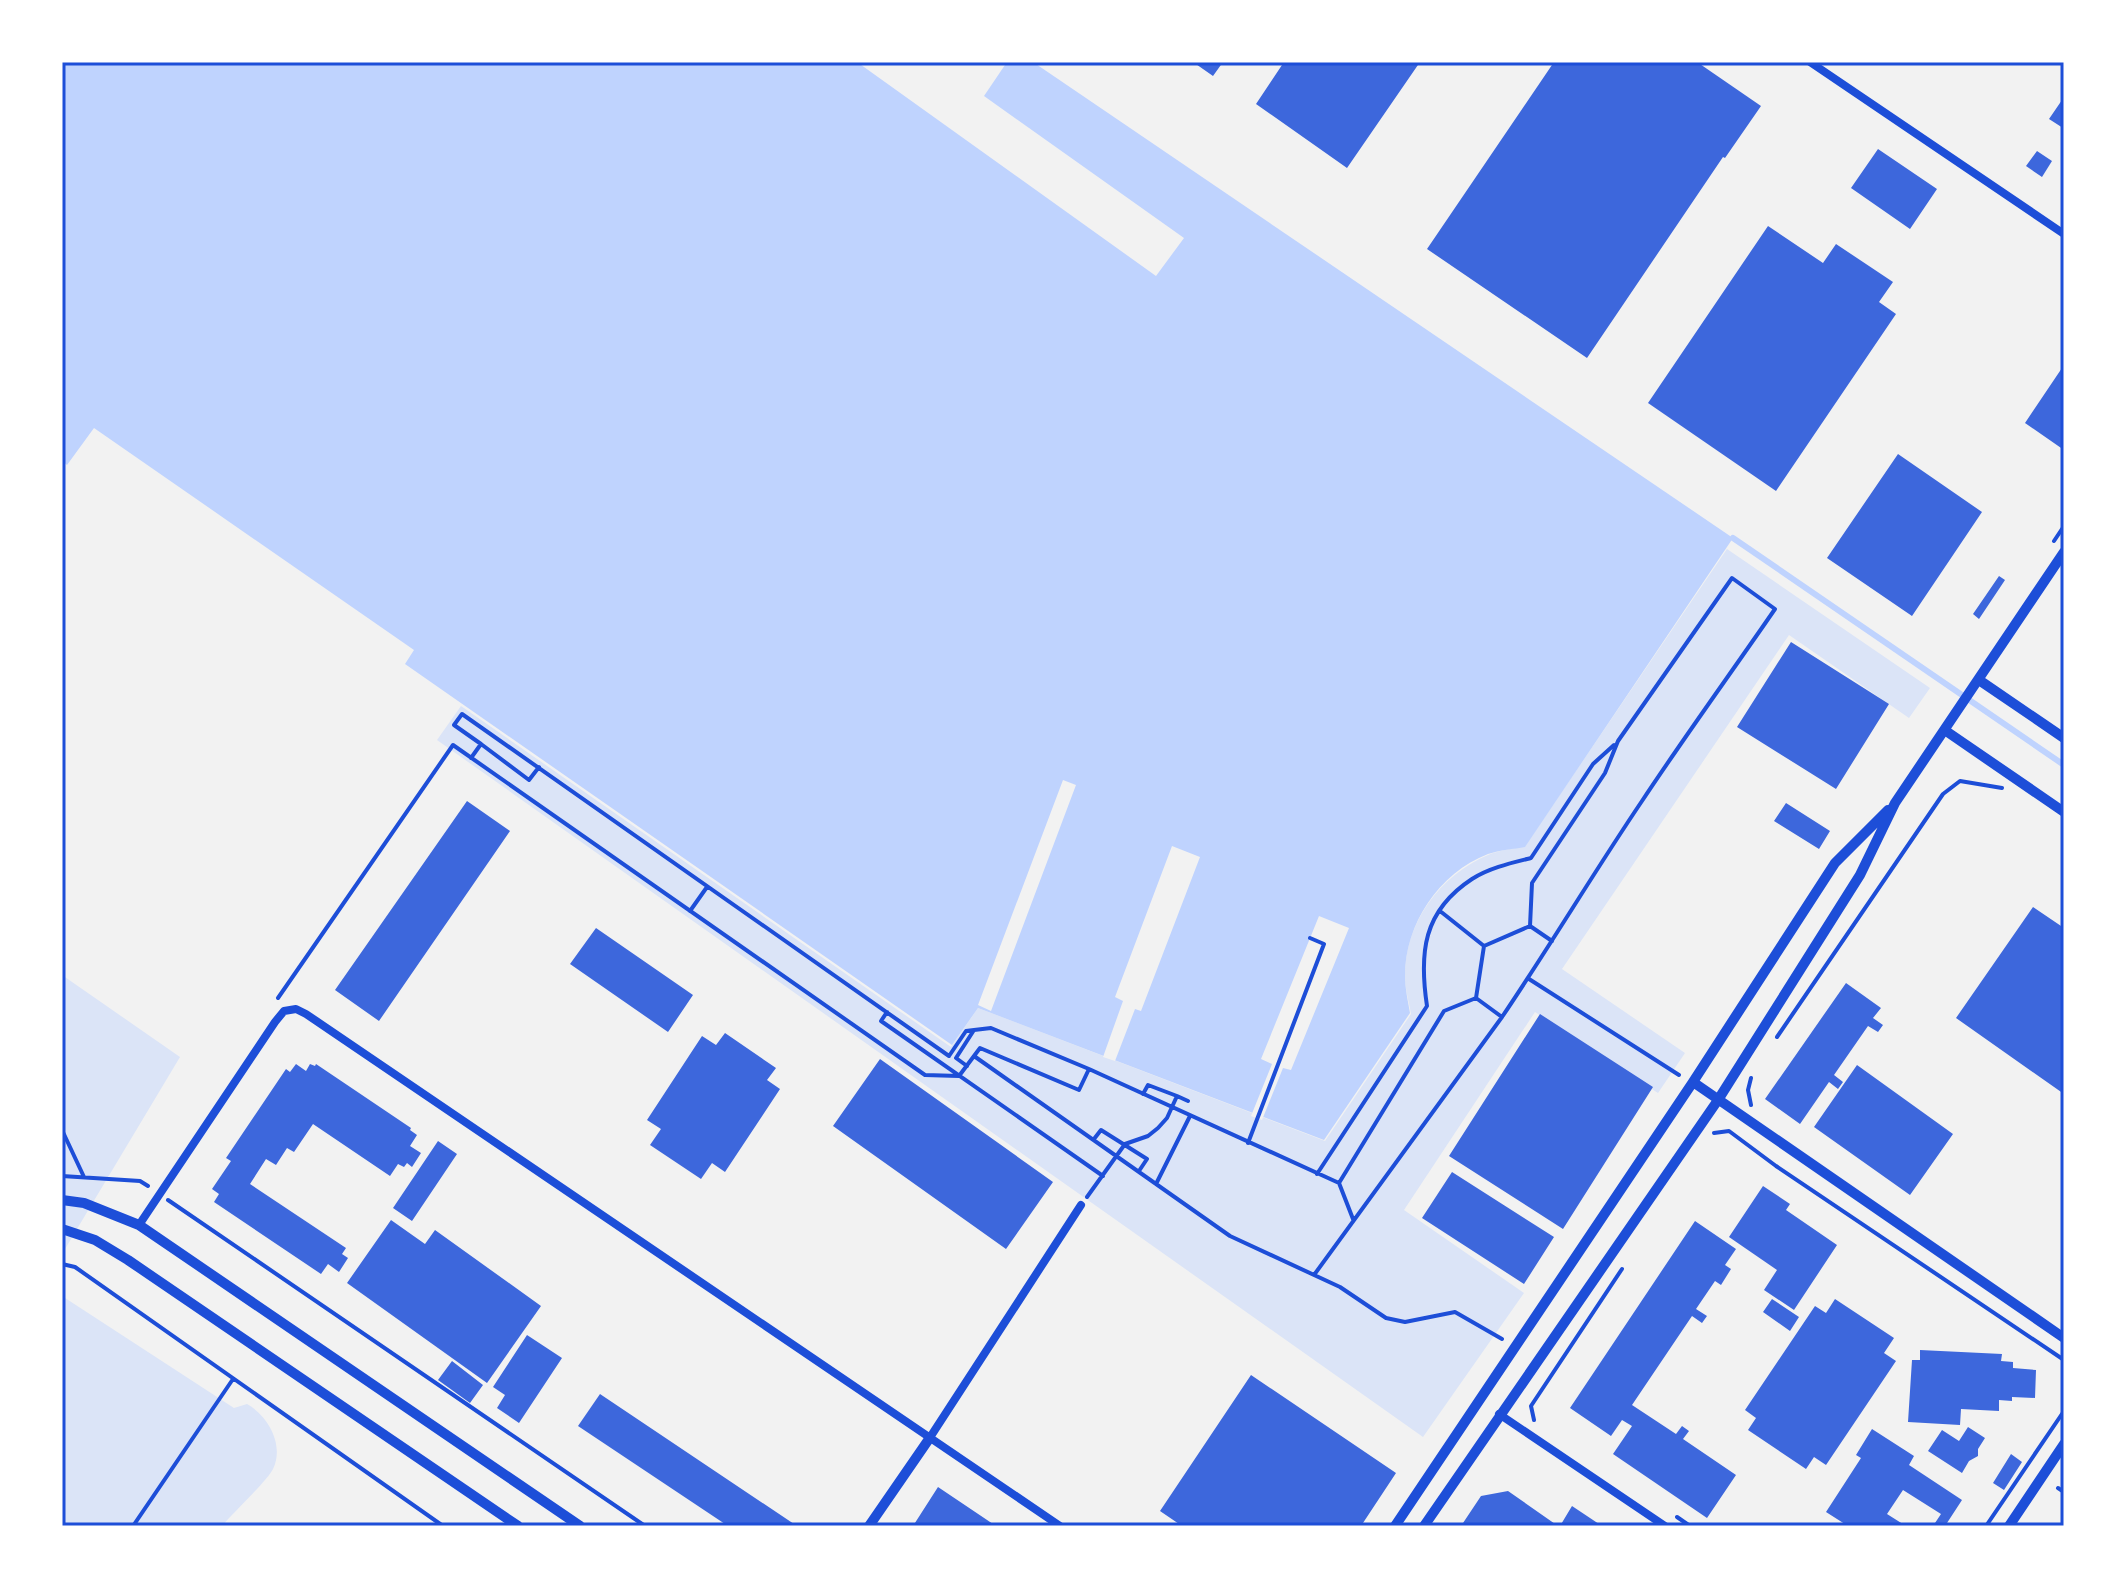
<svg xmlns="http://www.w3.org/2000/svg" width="2126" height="1588" viewBox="0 0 2126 1588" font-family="Lato,sans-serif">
  <rect width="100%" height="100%" fill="#f2f2f2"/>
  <path fill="#dbe4f7" d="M1727,549L1930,688L1909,718L1789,635L1562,969L1685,1053L1658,1093L1535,1012L1404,1210L1524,1293L1423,1437L437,740L461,706L951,1047L978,1008L1325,1141L1411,1014C1409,1002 1405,989 1405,977C1404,924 1440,875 1488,855C1499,850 1513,849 1525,846Z
    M62,975L180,1057L62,1254Z
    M62,1296L234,1408L247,1404C267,1415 285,1444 273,1469C267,1481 233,1513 222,1526H62Z"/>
  <path fill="#bfd3fe" d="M62,62H857L1156,276L1184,238L984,96L1007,62H1033L1733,538L1525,847C1514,849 1500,850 1488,854C1439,873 1405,924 1405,976C1405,988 1408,1001 1410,1013L1324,1140L978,1008L952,1045L405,664L414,650L94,428L67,465L62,461Z"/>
  <path fill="#f2f2f2" d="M1063,780L1076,785L991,1011L978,1005Z
    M1172,846L1200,857L1141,1011L1135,1009L1115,1061L1103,1057L1123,1001L1115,997Z
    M1319,916L1349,928L1291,1070L1283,1068L1262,1120L1251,1116L1272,1064L1261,1059Z"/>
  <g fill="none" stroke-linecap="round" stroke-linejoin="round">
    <path stroke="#bfd3fe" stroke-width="6" d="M1733,538L2064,765"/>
  </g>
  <path fill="#3d67dc" d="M1193,62H1223L1213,76Z
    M1284,62H1420L1347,168L1256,104Z
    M1554,62H1697L1761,106L1725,158L1723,157L1587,358L1427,249Z
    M2062,100L2064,101L2063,128L2049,119Z
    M1878,149L1937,189L1910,229L1851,188Z
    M2037,151L2052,161L2042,177L2026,166Z
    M1768,226L1823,263L1836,244L1893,282L1879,302L1896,314L1776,491L1648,403Z
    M2064,365V450L2025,423Z
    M1898,454L1982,512L1912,616L1827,558Z
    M1999,576L2005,580L1979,619L1973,614Z
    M1791,642L1889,704L1836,789L1737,727Z
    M467,801L510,831L379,1021L335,990Z
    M1786,803L1830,831L1819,849L1774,821Z
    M2033,907L2064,928V1094L1956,1018Z
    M596,928L693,995L668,1032L570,964Z
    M1846,983L1881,1008L1873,1018L1883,1025L1878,1032L1868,1026L1834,1075L1843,1082L1838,1089L1829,1082L1800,1124L1765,1099Z
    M1540,1014L1653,1087L1563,1229L1449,1156Z
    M725,1033L776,1068L767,1080L780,1089L725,1172L712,1163L701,1179L650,1145L661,1129L647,1120L702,1036L716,1045Z
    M880,1059L1053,1182L1006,1249L833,1126Z
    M296,1064L306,1071L310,1064L315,1066L316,1064L411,1128L410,1130L417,1135L410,1146L421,1153L412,1167L407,1163L404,1167L398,1164L390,1176L313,1124L294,1152L287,1148L276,1165L266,1159L250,1184L346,1248L342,1254L348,1258L339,1272L328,1264L321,1274L214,1202L219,1194L212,1189L231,1161L226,1158L286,1069L290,1072Z
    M1857,1065L1953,1134L1910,1195L1814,1127Z
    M438,1141L457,1154L412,1221L393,1208Z
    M1452,1172L1554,1237L1524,1284L1422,1218Z
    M1763,1186L1790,1204L1786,1210L1837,1245L1794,1310L1764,1290L1777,1270L1729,1237Z
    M391,1220L425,1244L435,1230L541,1306L487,1383L347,1283Z
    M1695,1221L1736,1249L1725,1265L1731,1269L1721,1285L1715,1281L1696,1309L1707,1316L1702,1323L1692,1316L1632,1405L1676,1434L1682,1426L1689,1431L1683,1439L1736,1475L1707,1518L1613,1454L1632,1426L1622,1420L1611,1436L1570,1408Z
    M1772,1299L1799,1317L1790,1331L1763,1312Z
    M1835,1299L1894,1338L1884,1353L1896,1361L1826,1465L1814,1457L1806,1469L1748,1430L1756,1418L1745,1410L1815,1306L1826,1313Z
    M527,1335L562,1358L519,1423L497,1408L505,1395L493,1387Z
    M1920,1350L2002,1354L2001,1361L2013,1362V1368L2036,1370L2035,1398L2012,1397V1401L1999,1400V1411L1961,1409L1960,1425L1908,1422L1912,1360H1920Z
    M452,1361L483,1385L470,1403L438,1380Z
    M1251,1375L1396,1473L1361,1526H1182L1160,1511Z
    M600,1394L797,1526H728L578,1426Z
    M1968,1427L1985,1438L1978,1449V1456L1969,1461L1962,1473L1928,1451L1942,1430L1959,1441Z
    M1872,1429L1914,1456L1909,1465L1962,1500L1947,1523L1952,1526H1933L1941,1514L1903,1490L1887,1514L1906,1526H1848L1826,1512L1861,1458L1856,1455Z
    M2011,1454L2022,1462L2004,1490L1993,1483Z
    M938,1487L996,1526H913Z
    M1508,1491L1558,1526H1461L1481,1496Z
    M1572,1506L1602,1526H1560Z"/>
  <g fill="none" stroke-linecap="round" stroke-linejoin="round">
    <path stroke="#1d4ed8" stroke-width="4" d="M2054,541L2064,526
      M481,744L454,725L462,714L949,1056L966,1031L974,1030
      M471,758L481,744L529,780L539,767
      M690,911L707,887
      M1440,911L1484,946
      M1529,979L1679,1075
      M278,998L453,745L925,1075L959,1076
      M1476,998L1484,946L1530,926
      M887,1012L881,1021L1103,1176
      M1777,1037L1943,794L1960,781L2002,788
      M974,1056L1230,1236L1340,1287L1386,1318L1405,1322L1455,1312L1502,1339
      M967,1066L956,1058L974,1030L991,1028L1089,1069L1339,1183L1353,1219
      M959,1076L980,1048L1079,1090L1089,1069
      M1751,1078L1748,1090L1751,1105
      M1143,1094L1148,1085L1177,1096
      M62,1130L84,1177
      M1714,1133L1729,1131L1776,1166L2064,1360
      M1094,1139L1101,1130L1147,1159L1139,1171
      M1248,1143L1324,944L1310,938
      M1317,1174L1427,1006C1419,953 1423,911 1472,879C1489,868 1511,863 1531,858L1593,764L1614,745
      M62,1176L140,1181L148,1186
      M1339,1183L1444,1011L1476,998L1502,1017
      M1156,1184L1190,1116
      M1087,1197L1125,1144L1148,1136L1158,1128L1167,1118L1177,1096L1188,1101
      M168,1200L645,1526
      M62,1264L75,1267L443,1526
      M1314,1275L1502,1017C1550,946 1594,872 1642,801C1685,736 1731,673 1775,609L1732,578L1618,741L1605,773L1532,883L1530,926L1552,941
      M1534,1420L1531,1406L1622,1269
      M2058,1488L2064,1492
      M1677,1517L1690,1526
      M133,1526L233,1379
      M1986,1526L2064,1411"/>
    <path stroke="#1d4ed8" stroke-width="8" d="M1810,62L2064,234
      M139,1225L275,1022L284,1011L296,1009L306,1014L1060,1526
      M1499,1414L1665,1526
      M929,1439L1081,1205"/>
    <path stroke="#1d4ed8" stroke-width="10" d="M1979,680L2064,738
      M1946,731L2064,812
      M1693,1082L2064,1338
      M62,1200L84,1203L139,1225L580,1526
      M62,1229L95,1240L128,1260L518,1526
      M869,1526L929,1439
      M1395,1526L1693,1082L1835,863L1888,810
      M1424,1526L1718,1100L1860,875L1895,803L2064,552
      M2009,1526L2064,1444"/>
  </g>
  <rect width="2126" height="1588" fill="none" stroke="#ffffff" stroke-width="128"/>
  <rect x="64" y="64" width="1998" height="1460" fill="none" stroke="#1d4ed8" stroke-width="3"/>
</svg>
